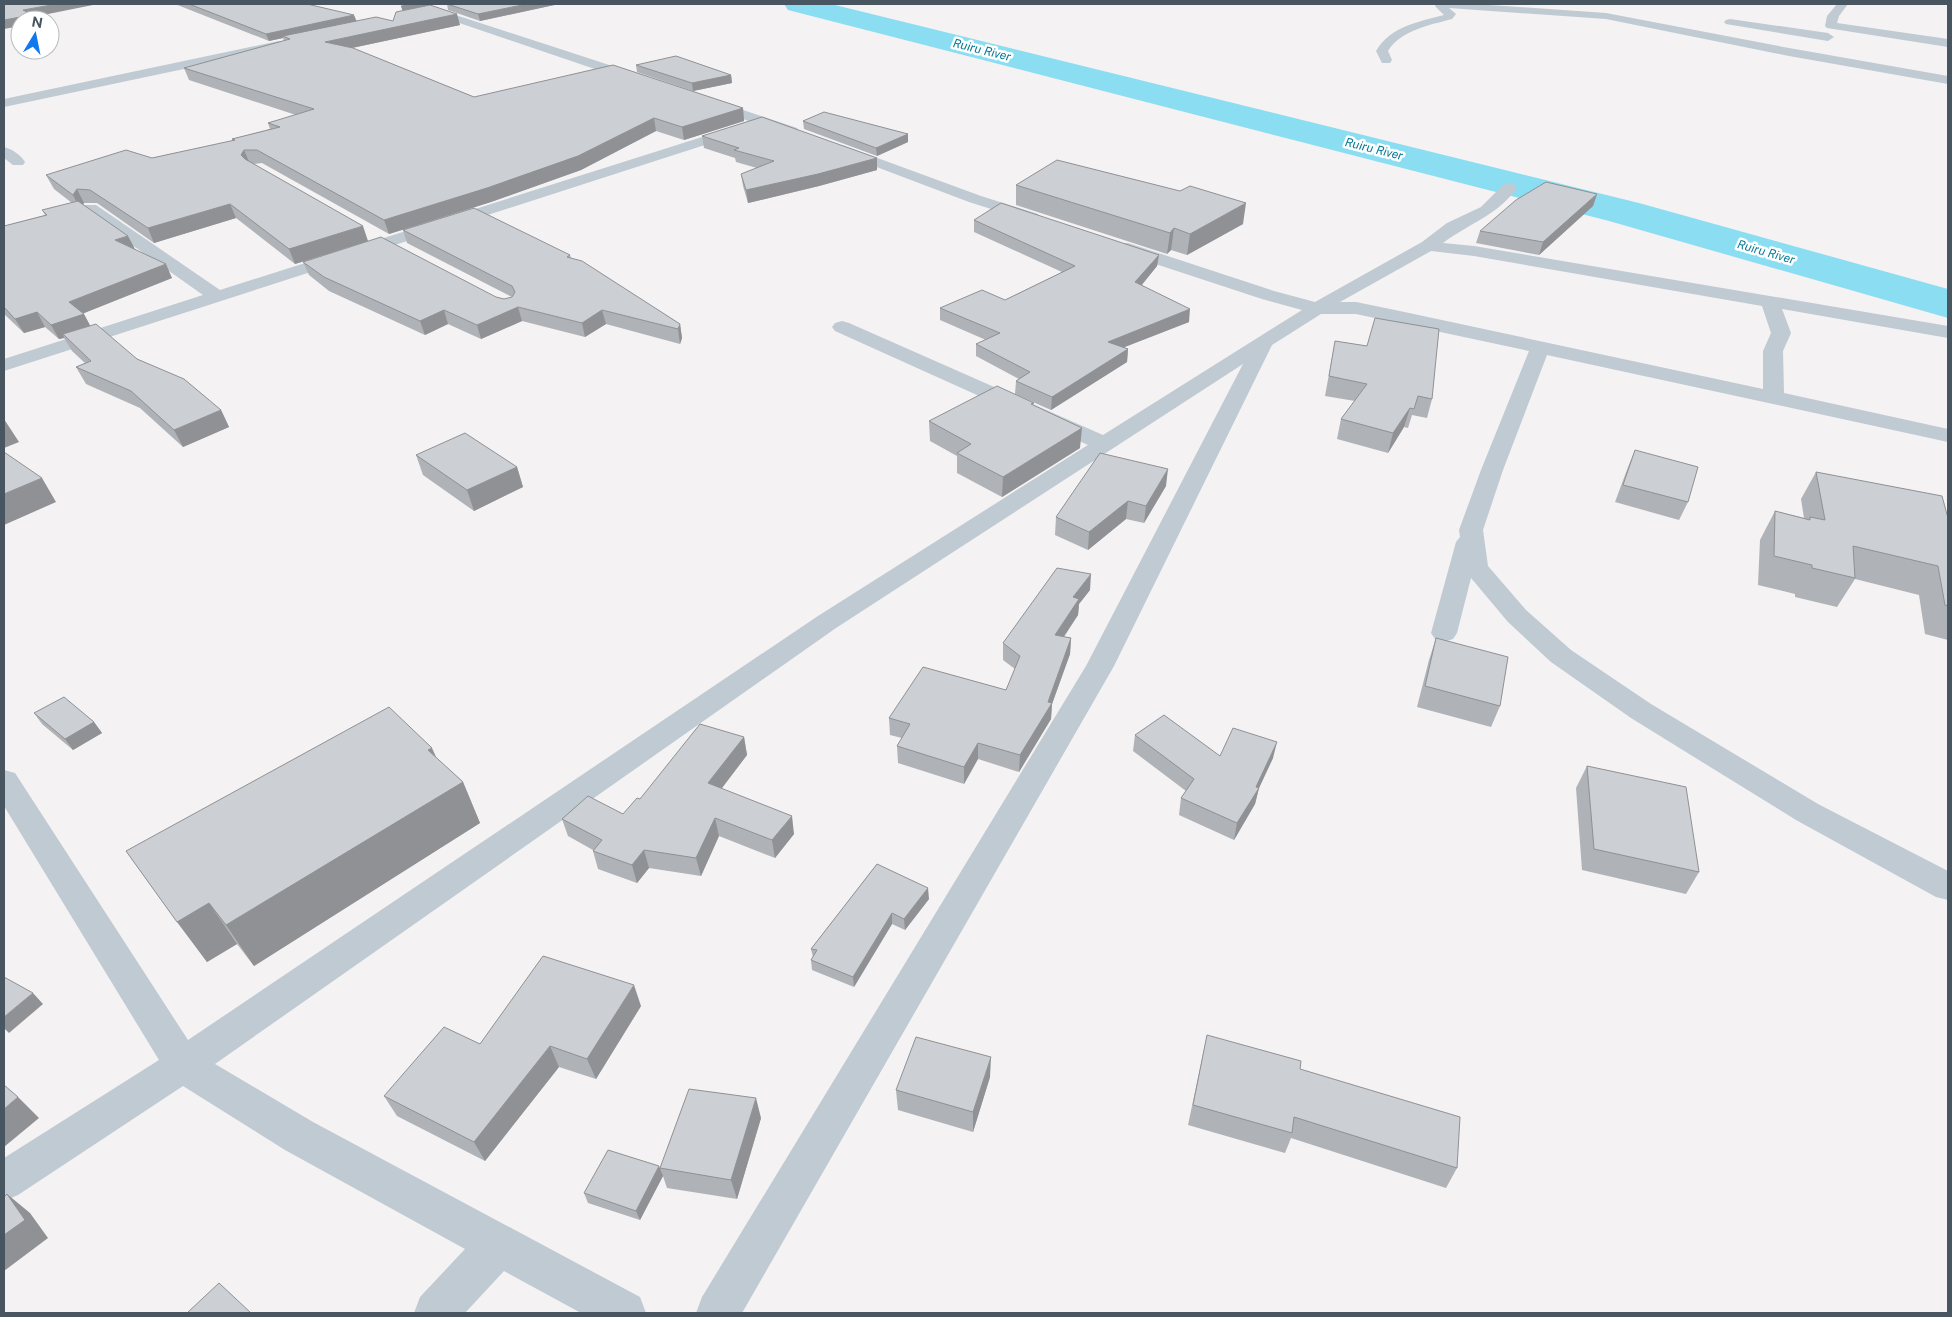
<svg xmlns="http://www.w3.org/2000/svg" width="1952" height="1317" viewBox="0 0 1952 1317" font-family="'Public Sans',sans-serif">
  <rect width="100%" height="100%" fill="#f4f2f2"/>
  <g fill="none" stroke-linecap="round" stroke-linejoin="round">
    <path fill="#8bdef1" fill-rule="evenodd" d="M784,4H831L1639,203L1948,289V318L1609,221L788,10Z"/>
    <path fill="#bfcad2" fill-rule="evenodd" d="M1436,4H1475L1606,13L1789,48L1948,76V84L1789,56L1606,19L1449,8L1456,14L1452,19C1430,25 1401,30 1388,51L1392,60L1390,63H1382L1376,51C1391,26 1418,22 1444,15L1435,6Z
      M1837,4H1848L1839,16L1837,23L1948,39V47L1827,28L1825,26L1827,16Z
      M434,8L643,76L644,79L638,83L633,82L430,13L428,11Z
      M1730,19L1828,33L1834,37L1828,41L1726,24L1724,22L1726,20Z
      M279,41L285,45L283,48L4,107V99Z
      M707,98L797,128L799,131L797,134H787L702,105L700,102L702,99Z
      M740,125L745,126L747,129L745,132L4,371V359L203,295L84,211L82,208L84,205H96L220,290Z
      M842,145L981,196L1038,214L1040,217L1038,220L1032,222L969,202L837,152L835,149L837,146Z
      M4,147C12,149 21,155 25,162L23,165H13L4,158Z
      M1509,183L1515,185L1517,188C1498,215 1468,224 1443,243L1474,246L1948,326V338L1782,309L1791,333L1783,351L1784,393L1948,429V442L1547,355L1503,470L1483,530L1488,566L1526,610L1571,650L1651,704L1818,804L1948,871V900L1936,897L1796,820L1631,718L1551,662L1508,622L1471,578L1457,633L1453,639L1444,642L1435,639L1431,633L1456,542L1460,537L1459,530L1481,470L1529,351L1356,314H1321L1272,345L1114,666L742,1313H696L702,1297L1086,666L1243,364L836,628L215,1064L313,1122L640,1297L646,1313H581L504,1271L465,1313H414L420,1297L465,1249L285,1150L183,1086L18,1195L4,1201V1158L159,1060L4,806V770L15,773L188,1040L818,616L1088,445L835,331L832,327L835,323L842,321L849,323L1103,435L1302,310L1262,299L1116,251L1113,247L1116,243H1128L1274,291L1315,302L1422,242L1447,223L1481,207L1503,185ZM1431,251L1474,256L1762,306L1771,333L1763,351V389L1395,310L1356,302H1340Z"/>
  </g>
  <path fill="#afb2b6" d="M175,4H307L356,21H393L403,11L401,6L402,4H435L427,6L460,25L352,48L474,97L743,108L744,121L684,140L656,131L581,170L491,202L389,234L262,163L253,164L368,241L295,264L236,218L154,243L97,203H84L83,204L135,249L172,278L83,313L90,326L137,359L221,410L229,427L183,447L140,408L86,384L76,367L85,363L72,351L64,338L59,339L45,327L24,333L4,314V226L45,215L42,210L72,203L54,189L46,175L152,158L233,141L232,139L270,129L268,123L296,115L189,80L184,68L284,41L283,38L269,41Z
    M447,4H559L480,21L448,10Z
    M636,65L731,75L732,83L693,91L637,72Z
    M803,121L908,134V142L877,156L804,129Z
    M702,136L877,170L819,186L748,203L743,186L741,174L757,168L736,162L735,158L704,148Z
    M1016,185L1243,224L1187,255L1171,250L1167,254L1016,205Z
    M1597,194L1593,206L1539,255L1476,243L1480,231Z
    M974,220L1159,255L1157,266L1142,285L1189,322L1124,347L1128,349L1127,362L1051,410L1015,394L1016,381L1019,379L976,356V344L986,340L940,320V308L1005,300L1062,272L974,232Z
    M403,230L570,255L571,258L680,324L682,338L680,344L606,324L585,337L522,321L481,339L448,324L425,335L329,291L309,275L303,262L496,297L504,299L512,297L407,243Z
    M1335,341L1432,399L1427,418L1412,415L1408,428L1404,427L1388,453L1337,439L1341,419L1355,401L1325,396Z
    M1033,405L1080,448L1002,497L957,473V456L930,441L929,421Z
    M1635,450L1688,502L1679,520L1615,502L1628,467Z
    M416,455L517,467L523,487L474,511L423,475Z
    M1816,472L1948,518V640L1925,634L1919,595L1855,579L1837,607L1795,597V594L1758,585L1760,540L1775,511L1804,518L1801,499Z
    M1166,486L1144,523L1126,519L1088,550L1055,535L1056,517Z
    M1090,590L1079,604L1078,615L1064,637L1071,638L1070,654L1052,704L1051,719L1019,772L978,759L964,784L898,763L897,746L902,738L890,735L889,718L1006,690L1015,669L1003,660V643Z
    M1436,638L1500,706L1491,727L1417,707L1429,660Z
    M34,713L94,722L102,733L73,750L42,724Z
    M1135,735L1220,756L1273,758L1259,788L1255,804L1234,840L1179,815L1181,798L1186,791L1133,751Z
    M744,737L747,755L722,788L794,834L775,858L719,836L701,876L649,868L637,883L598,869L593,851V850L568,836L562,819L623,814L640,799Z
    M436,758L463,782L480,823L254,966L237,944L207,962L126,851Z
    M1587,766L1699,872L1686,894L1582,870L1576,788Z
    M877,864L929,899L905,930L892,924L854,987L812,970L811,960L813,957L811,949Z
    M641,1006L596,1079L559,1067L485,1161L397,1116L384,1096L480,1044Z
    M1207,1035L1300,1069L1457,1168L1446,1188L1291,1138L1285,1153L1188,1125Z
    M990,1077L973,1132L898,1110L896,1090Z
    M761,1118L737,1199L667,1188L663,1176L640,1220L588,1203L584,1193L660,1168Z"/>
  <path fill="#8f9194" d="M57,4H98L33,17L34,20H20V26L4,29V20L23,10Z
    M408,4H435L403,12L401,6Z
    M527,4H559L480,21L478,14Z
    M457,14L460,25L328,53L325,42Z
    M354,15L357,22L283,36V38L269,41L266,34Z
    M731,75L732,83L693,91L692,83Z
    M743,108L744,121L684,140L682,127Z
    M654,118L656,131L581,170L491,202L389,234L384,220Z
    M908,134V142L877,156L876,148Z
    M244,150L250,164L246,168L241,155Z
    M877,158V170L819,186L748,203L746,190Z
    M77,189L84,203L80,209L73,195Z
    M1597,194L1593,206L1539,255L1543,242Z
    M1246,203L1243,224L1187,255L1190,234Z
    M230,204L236,218L154,243L148,228Z
    M363,226L368,241L295,264L289,249Z
    M1174,228L1171,250L1167,254L1170,233Z
    M128,236L135,249L115,240Z
    M1159,255L1157,266L1134,294L1135,282Z
    M166,264L172,278L77,316L69,302Z
    M518,307L522,321L481,339L477,325Z
    M1190,309L1189,322L1107,354L1108,342Z
    M444,310L448,324L425,335L420,321Z
    M602,310L606,324L585,337L582,323Z
    M37,312L45,327L24,333L15,319Z
    M84,314L92,329L63,334L64,338L59,339L51,325Z
    M680,324L682,338L680,344L678,329Z
    M1128,349L1127,362L1051,410L1052,397Z
    M1410,408L1404,427L1388,453L1393,433Z
    M221,410L229,427L183,447L174,430Z
    M4,419L19,442L4,448Z
    M1082,428L1080,448L1002,497L1003,477Z
    M517,467L523,487L474,511L467,490Z
    M1168,469L1166,486L1144,523L1146,506Z
    M42,478L56,502L4,525V494Z
    M1128,501L1126,519L1088,550L1089,532Z
    M1091,574L1090,590L1079,604L1078,615L1054,651L1055,635L1073,597Z
    M1071,638L1070,654L1052,704L1051,719L1019,772L1020,755L1048,702Z
    M94,722L102,733L73,750L65,739Z
    M744,737L747,755L712,801L708,783Z
    M1277,742L1273,758L1259,788L1255,804L1234,840L1237,823L1256,787Z
    M978,743V759L964,784V767Z
    M432,748L450,788L428,750Z
    M463,782L480,823L254,966L226,925Z
    M792,816L794,834L775,858L772,840Z
    M715,818L719,836L701,876L696,858Z
    M644,850L649,868L637,883L632,865Z
    M928,888L929,899L905,930L904,919Z
    M209,903L237,944L207,962L177,922Z
    M892,913V924L854,987L853,977Z
    M634,985L641,1006L596,1079L587,1059Z
    M33,993L43,1004L9,1033L4,1028V1017Z
    M550,1046L559,1067L485,1161L474,1142Z
    M991,1057L990,1077L973,1132V1112Z
    M18,1097L39,1118L4,1147V1109Z
    M756,1098L761,1118L737,1199L731,1180Z
    M659,1166L663,1176L640,1220L636,1211Z
    M7,1194L30,1213L48,1238L4,1271V1235Z"/>
  <path fill="#cccfd4" stroke="#8f9194" d="M4,4H57L23,10L32,15L4,20Z
    M189,4H307L354,15L266,34Z
    M447,4H527L478,14Z
    M430,5L457,14L325,42L353,48L474,97L613,65L743,108L682,127L654,118L578,156L487,188L384,220L257,150H244L241,155L245,159L363,226L289,249L230,204L148,228L90,190L77,189L73,195L46,175L126,150L152,158L235,140L232,139L280,127L268,123L314,109L184,68L290,39L283,36L376,17L393,21L396,12Z
    M676,56L731,75L692,83L636,65Z
    M824,112L908,134L876,148L803,121Z
    M762,117L877,158L818,174L746,190L741,174L774,161L734,150L739,148L702,136Z
    M1057,160L1180,191L1190,186L1246,203L1190,234L1174,228L1170,233L1016,185Z
    M1546,182L1597,194L1543,242L1480,231L1516,200Z
    M78,201L128,236L115,240L166,264L69,302L84,314L51,325L37,312L15,319L4,307V226L47,215L42,210Z
    M1001,203L1159,255L1135,282L1190,309L1108,342L1128,349L1052,397L1016,381L1030,372L976,344L1000,333L940,308L982,290L1005,300L1075,266L974,220Z
    M474,208L570,255L567,257L582,261L680,324L678,329L602,310L582,323L518,307L477,325L444,310L420,321L324,277L303,262L381,237L496,297L504,299L512,297L515,292L512,286L403,230Z
    M1375,318L1439,329L1432,399L1418,396L1414,409L1410,408L1393,433L1341,419L1367,384L1329,376L1335,341L1367,346Z
    M96,324L137,359L184,379L221,410L174,430L131,391L76,367L91,361L63,334Z
    M997,386L1034,403L1031,404L1082,428L1003,477L957,453L971,444L929,421Z
    M465,433L517,467L467,490L416,455Z
    M1635,450L1698,467L1688,502L1623,485Z
    M4,452L42,478L4,494Z
    M1100,453L1168,469L1146,506L1128,501L1089,532L1056,517Z
    M1816,472L1942,496L1948,518V606L1945,605L1938,566L1853,546L1855,578L1812,568V565L1774,556L1775,511L1810,520V517L1825,520Z
    M1057,568L1091,574L1073,597L1079,599L1055,635L1071,638L1048,702L1052,703L1020,755L978,743L964,767L897,746L910,724L889,718L923,667L1006,690L1020,656L1003,643Z
    M1436,638L1508,657L1500,706L1425,686Z
    M64,697L94,722L65,739L34,713Z
    M389,707L432,748L428,750L463,782L226,925L209,903L177,922L126,851Z
    M1164,715L1220,756L1233,728L1277,742L1256,787L1259,788L1237,823L1181,798L1194,779L1135,735Z
    M700,724L744,737L708,783L792,816L772,840L715,818L696,858L644,850L632,865L593,851L602,840L562,819L588,796L623,814L637,798L640,799Z
    M1587,766L1686,787L1699,872L1594,849Z
    M877,864L928,888L904,919L892,913L853,977L811,960L817,950L811,949Z
    M543,956L634,985L587,1059L550,1046L474,1142L384,1096L444,1027L480,1044Z
    M4,977L33,993L4,1017Z
    M1207,1035L1301,1061L1300,1069L1460,1117L1457,1168L1294,1117L1292,1133L1193,1105Z
    M916,1037L991,1057L973,1112L896,1090Z
    M4,1085L18,1097L4,1109Z
    M689,1089L756,1098L731,1180L660,1168Z
    M608,1150L659,1166L636,1211L584,1193Z
    M7,1194L25,1220L4,1235V1197Z
    M219,1283L251,1313H187Z"/>
  <g text-anchor="middle" dominant-baseline="central" stroke-width="5" stroke-linejoin="round" paint-order="stroke">
    <g font-size="12" font-style="italic" fill="#087b95" stroke="#fff">
      <text transform="translate(982 50) rotate(14)">Ruiru River</text>
      <text transform="translate(1374 149) rotate(14)">Ruiru River</text>
      <text transform="translate(1766 252) rotate(16)">Ruiru River</text>
    </g>
  </g>
  <rect width="1952" height="1317" fill="none" stroke="#485661" stroke-width="10"/>
  <g transform="translate(35 35) rotate(10)"><circle r="24" fill="#ffffff" stroke="#b6bbc0"/>
  <path d="M0-4L9 19L0 12L-9 19Z" fill="#1278ee"/>
  <text y="-8" font-size="14" font-weight="bold" text-anchor="middle" fill="#485661">N</text>
  </g>
</svg>
